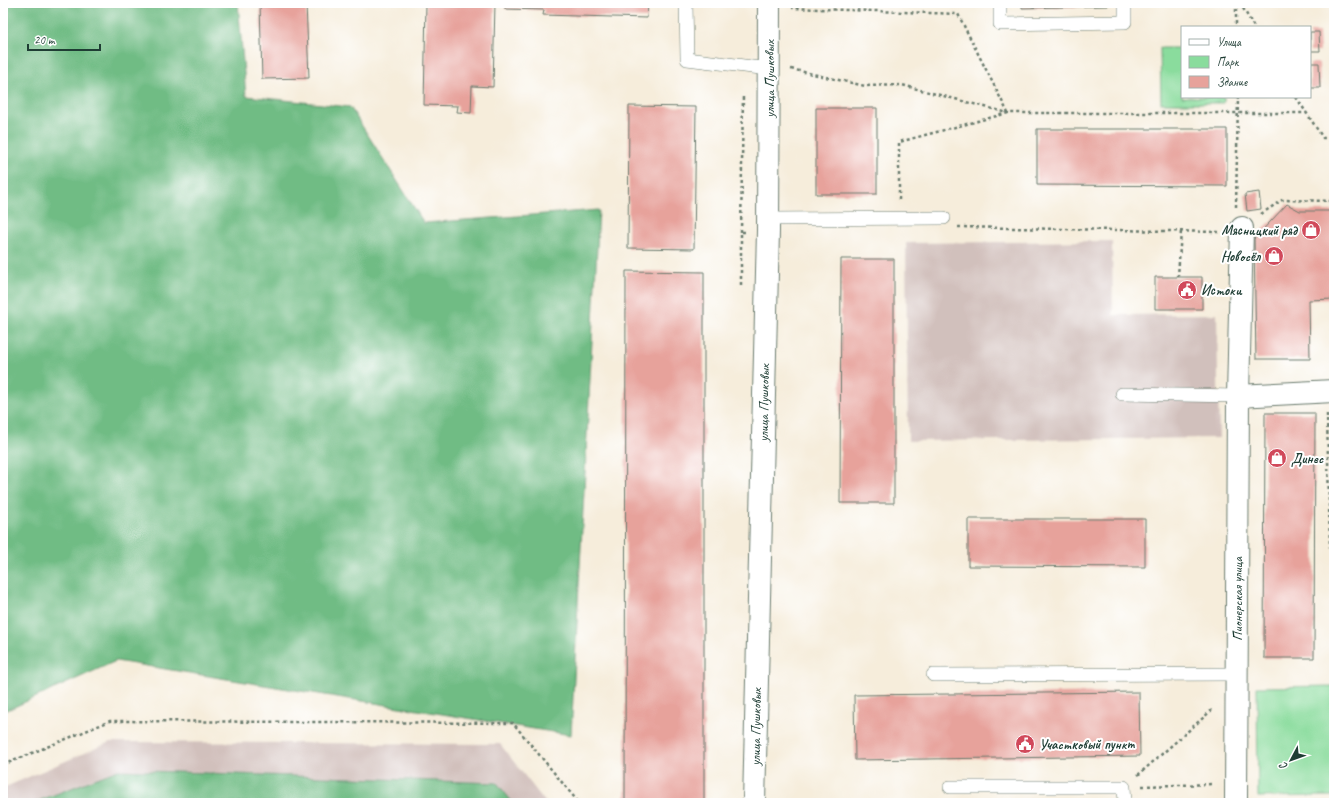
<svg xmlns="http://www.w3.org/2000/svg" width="1337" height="806" viewBox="0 0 1337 806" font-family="Caveat,sans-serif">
  <rect width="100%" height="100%" fill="#fff"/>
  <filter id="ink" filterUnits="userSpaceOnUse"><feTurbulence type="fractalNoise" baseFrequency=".025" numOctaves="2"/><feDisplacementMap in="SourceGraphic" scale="8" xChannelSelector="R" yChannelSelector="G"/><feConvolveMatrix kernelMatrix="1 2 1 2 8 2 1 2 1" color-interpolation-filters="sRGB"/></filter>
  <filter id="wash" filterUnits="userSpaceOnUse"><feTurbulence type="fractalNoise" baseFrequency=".012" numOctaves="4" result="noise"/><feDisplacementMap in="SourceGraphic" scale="16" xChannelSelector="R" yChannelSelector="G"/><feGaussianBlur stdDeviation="0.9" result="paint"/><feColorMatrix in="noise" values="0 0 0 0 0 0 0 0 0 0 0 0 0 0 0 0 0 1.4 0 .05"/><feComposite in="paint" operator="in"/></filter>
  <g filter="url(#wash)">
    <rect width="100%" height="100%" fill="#f6eddb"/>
    <path fill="#d1c0bc" d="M1112,241L1113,315L1217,314L1219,438L908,441L906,243Z
      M110,742L500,744L546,803H3V788Z"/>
    <path fill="#8adc9d" stroke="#548c68" d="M1160,48H1182V97H1224V103H1161Z
      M1334,686V796L1258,797L1257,687Z"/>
    <path fill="#6fbc84" stroke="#477c5c" d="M3,3H238L246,96L350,107L424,223L599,210L571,735L116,661L3,712Z
      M118,770L497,783L513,803H33Z"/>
    <g id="blocks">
      <path fill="#e7a29b" d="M260,3H306L309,78L262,79Z
        M426,3H495L493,87L472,86L471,113L457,112L458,106L424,105Z
        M505,3H648L647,18L543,15L544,10L505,9Z
        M1022,3H1108V6L1022,8Z
        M1310,32H1319L1320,51H1310Z
        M1310,63H1319L1320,88H1310Z
        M629,106L696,107L694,249L628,248Z
        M816,108H877V194H816Z
        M1037,129H1227V186L1037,185Z
        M1259,192L1261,209L1247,211L1245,194Z
        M1287,204L1300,211H1334V299L1309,300L1310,359H1256L1254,239Z
        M841,259H894V503H840Z
        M626,271L704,272V803H625Z
        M1155,277H1202V309H1155Z
        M1265,413H1315L1314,658H1264Z
        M968,519H1145V567L968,566Z
        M1139,692L1140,756L855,760L854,695Z"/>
    </g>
  </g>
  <g filter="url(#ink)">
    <use href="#blocks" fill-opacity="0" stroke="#6a7b6e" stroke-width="1"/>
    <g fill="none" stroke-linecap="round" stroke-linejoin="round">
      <g stroke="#6a7b6e" stroke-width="14">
        <path id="service" d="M686,3L687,59L769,69
          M1000,3V24L1125,22V3
          M768,219L944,218
          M1122,394L1238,396
          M933,675L1237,674
          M950,787H1124L1125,803"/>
      </g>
      <g stroke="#6a7b6e" stroke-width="24">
        <path id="minor" d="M1238,396L1334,391
          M754,803L768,231L769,3
          M1236,803L1238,396L1242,228"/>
      </g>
      <path stroke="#6a7b6e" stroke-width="2.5" stroke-dasharray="3 3" stroke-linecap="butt" d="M1236,3V27
        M1240,3L1254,27
        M791,69L865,86L902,85L1008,113L958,14L792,8
        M1296,97L1323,138H1334
        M899,200V142L1008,113H1306
        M1236,207L1238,97
        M1261,214L1282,200L1334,201
        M958,227L1219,232
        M741,232L743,95
        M1178,277L1181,231
        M741,285V232H746
        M1327,414L1330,548L1334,557
        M3,765L110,721L513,723L579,803
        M1138,775L1212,710
        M1142,786L1213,784"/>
      <use href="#service" stroke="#fff" stroke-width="13"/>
      <use href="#minor" stroke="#fff" stroke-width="22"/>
    </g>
  </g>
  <defs>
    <g id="shop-disc" transform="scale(1)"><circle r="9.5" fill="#d1495b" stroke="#fff"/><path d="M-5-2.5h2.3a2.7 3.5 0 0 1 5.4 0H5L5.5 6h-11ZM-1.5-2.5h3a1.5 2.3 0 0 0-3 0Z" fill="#fff"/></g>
    <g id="civic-disc" transform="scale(1)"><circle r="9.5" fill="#d1495b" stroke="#fff"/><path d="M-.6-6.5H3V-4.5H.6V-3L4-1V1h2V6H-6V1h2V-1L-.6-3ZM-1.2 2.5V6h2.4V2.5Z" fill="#fff"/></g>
  </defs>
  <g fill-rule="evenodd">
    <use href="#shop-disc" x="1311" y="230"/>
    <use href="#shop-disc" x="1274" y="256"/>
    <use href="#civic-disc" x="1187" y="290"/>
    <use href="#shop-disc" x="1277" y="458"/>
    <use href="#civic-disc" x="1025" y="744"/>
  </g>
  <g text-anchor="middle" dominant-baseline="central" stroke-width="4" stroke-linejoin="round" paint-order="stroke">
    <g font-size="14" fill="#1f3d34" stroke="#fff">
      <text transform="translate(769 79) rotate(-90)">улица Пушковых</text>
      <text transform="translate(764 403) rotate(-89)">улица Пушковых</text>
      <text transform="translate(1237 599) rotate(-90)">Пионерская улица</text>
      <text transform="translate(756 727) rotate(-89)">улица Пушковых</text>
    </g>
    <g font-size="14" font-weight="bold" fill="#1f3d34" stroke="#fff" text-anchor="start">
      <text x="1297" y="230" text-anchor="end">Мясницкий ряд</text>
      <text x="1260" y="256" text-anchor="end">Новосёл</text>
      <text x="1201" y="290">Истоки</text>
      <text x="1291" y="458">Динес</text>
      <text x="1039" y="744">Участковый пункт</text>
    </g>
  </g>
  <rect width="1337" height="806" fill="none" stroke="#fff" stroke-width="16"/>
  <rect x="1181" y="26" width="130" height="72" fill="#ffffff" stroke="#a5b1ae"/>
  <rect x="1189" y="39" width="20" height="6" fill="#ffffff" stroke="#a5b1ae"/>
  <text x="1217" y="46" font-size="12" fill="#1f3d34">Улица</text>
  <rect x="1189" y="56" width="20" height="12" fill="#8adc9d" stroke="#a5b1ae"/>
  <text x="1217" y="66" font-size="12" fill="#1f3d34">Парк</text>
  <rect x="1189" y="76" width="20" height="12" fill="#e7a29b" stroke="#a5b1ae"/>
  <text x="1217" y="86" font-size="12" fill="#1f3d34">Здание</text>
  <g transform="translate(1291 760) rotate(229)" stroke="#ffffff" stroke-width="3" paint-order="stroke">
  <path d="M0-3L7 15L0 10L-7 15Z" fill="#1f3d34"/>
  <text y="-6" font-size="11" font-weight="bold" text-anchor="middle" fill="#1f3d34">С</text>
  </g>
  <path d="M28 44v6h72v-6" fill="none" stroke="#1f3d34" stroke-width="2"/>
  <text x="34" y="44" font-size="12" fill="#1f3d34" stroke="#ffffff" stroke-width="3" paint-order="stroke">20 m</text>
</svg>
